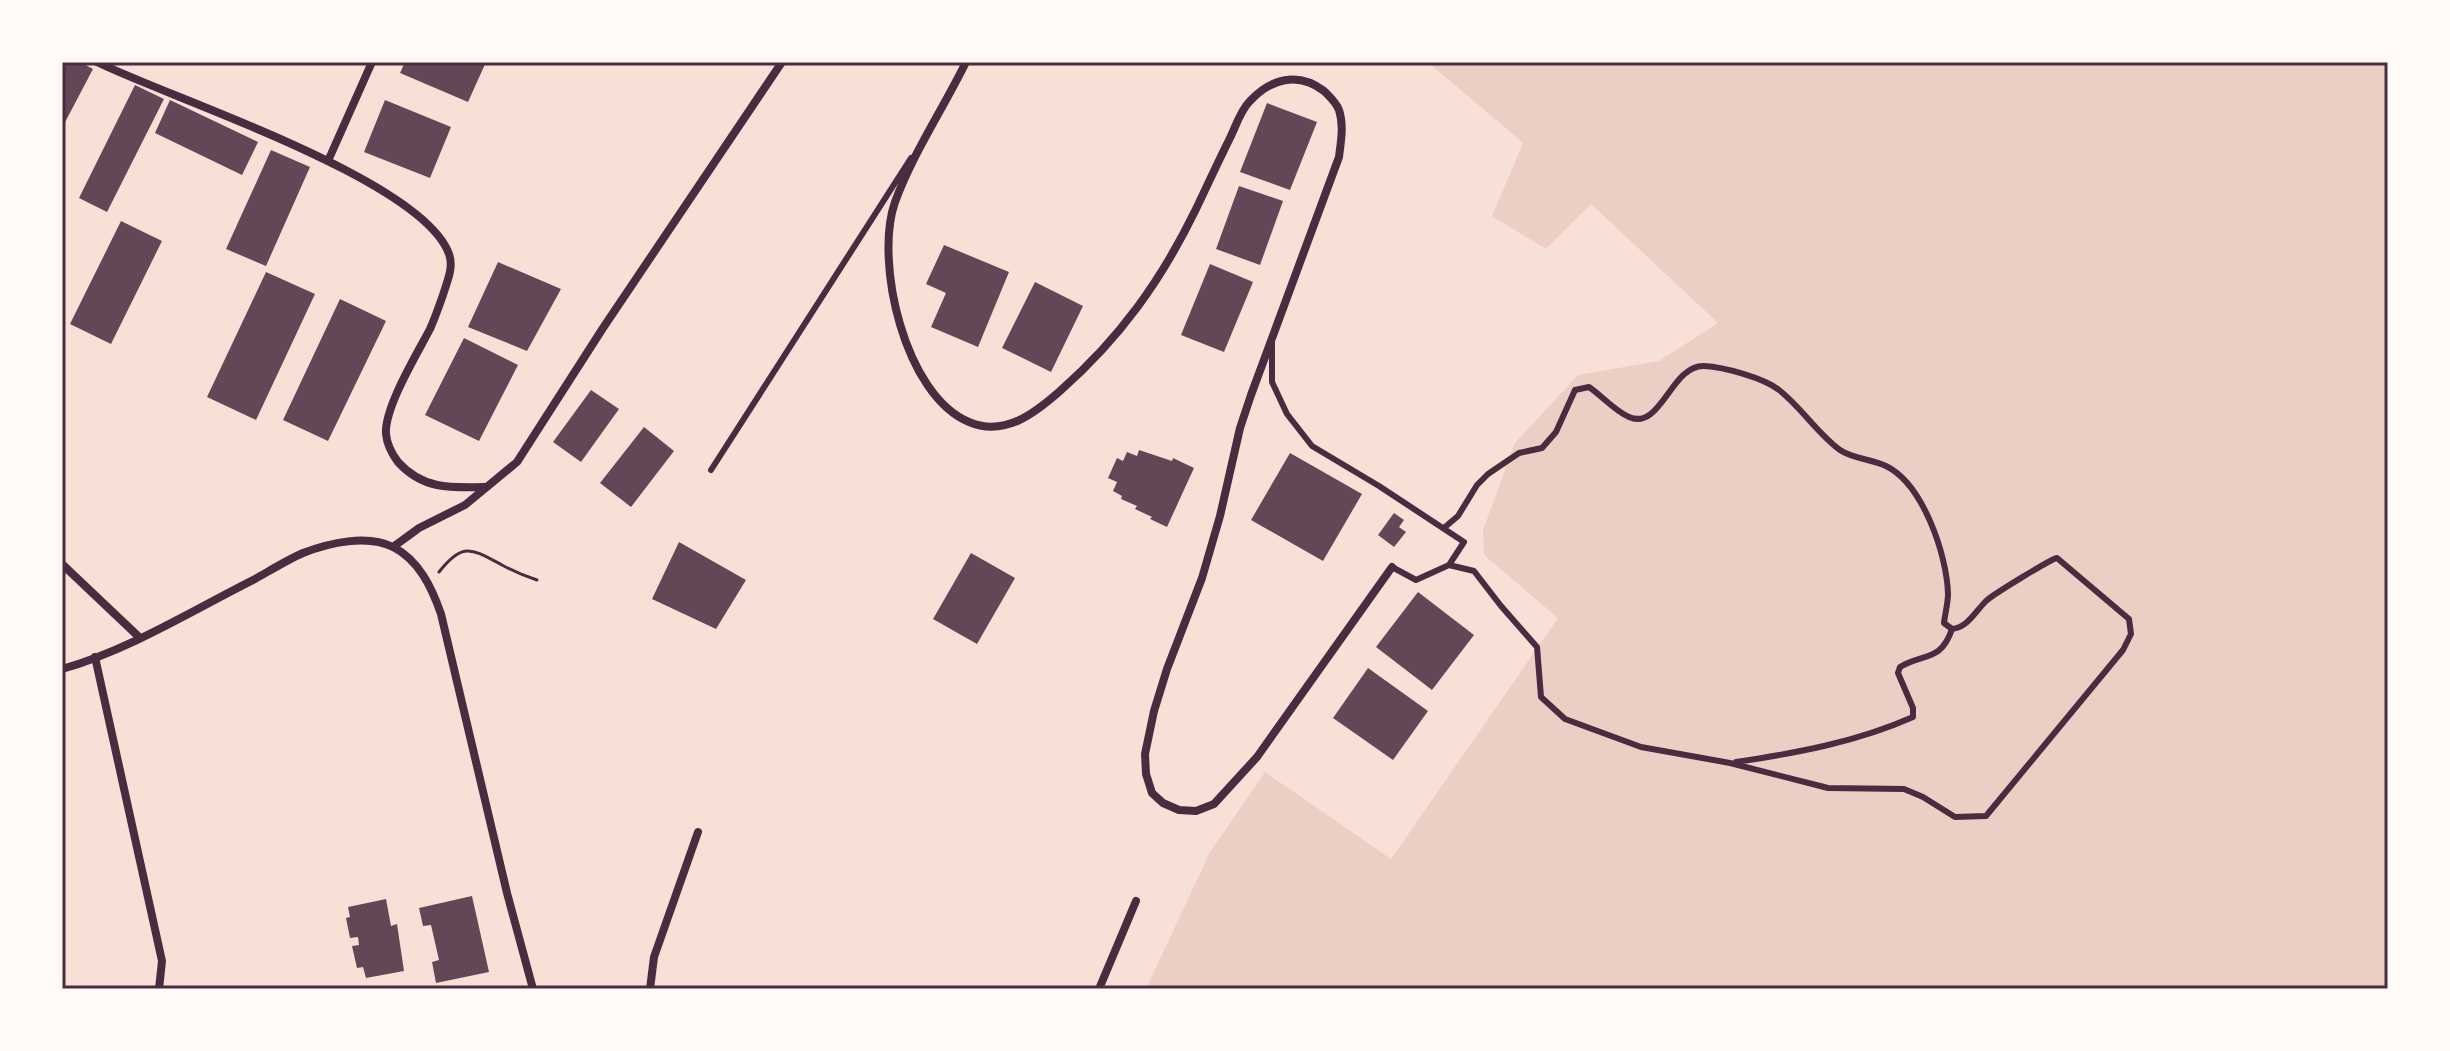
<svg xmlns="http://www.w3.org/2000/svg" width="2450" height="1051" viewBox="0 0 2450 1051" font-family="Arial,sans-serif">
  <rect width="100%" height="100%" fill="#f7e1d7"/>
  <path fill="#ebcfc5" d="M1428,62H2388V989H1146L1210,852L1265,772L1391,859L1558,618L1484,555L1483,530L1515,443L1578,375L1659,361L1718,323L1591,204L1546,249L1492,216L1523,143Z"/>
  <path fill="#644757" d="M62,62H80L93,69L62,128Z
    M405,62H486L468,102L400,73Z
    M135,85L164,99L107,212L79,198Z
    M170,100L258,142L242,175L155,133Z
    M385,100L451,127L430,178L364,152Z
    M1267,103L1317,122L1290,190L1240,172Z
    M271,150L310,167L266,266L226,249Z
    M1239,186L1283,201L1260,265L1216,249Z
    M121,221L162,241L111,344L70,324Z
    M944,245L1009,272L978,347L931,327L946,293L926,284Z
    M498,262L561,289L527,351L468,327Z
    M1210,264L1253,282L1224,352L1181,335Z
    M266,272L315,294L256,420L207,397Z
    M1035,282L1083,306L1051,372L1002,348Z
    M340,299L386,321L328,441L283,420Z
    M464,338L518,365L479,441L425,415Z
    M591,390L619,409L581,462L553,442Z
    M644,427L674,451L631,507L600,483Z
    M1139,450L1172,461L1173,458L1194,468L1167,527L1150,519L1152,517L1135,509L1137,506L1121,499L1122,496L1113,491L1117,482L1108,478L1117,458L1123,461L1127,452L1137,456Z
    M1290,453L1362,494L1323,561L1251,520Z
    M1394,513L1404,520L1399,527L1406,532L1394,547L1378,535Z
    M679,542L746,580L716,629L652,599Z
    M971,553L1015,578L977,644L933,619Z
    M1418,592L1474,635L1432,690L1376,647Z
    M1368,668L1428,711L1393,760L1333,718Z
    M472,896L489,972L436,983L432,962L439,960L431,925L423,926L419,908Z
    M386,899L391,926L397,924L404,971L366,978L363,967L357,968L352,946L359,945L358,937L350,938L346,918L350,917L348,907Z"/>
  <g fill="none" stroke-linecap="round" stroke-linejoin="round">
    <path stroke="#4a2c40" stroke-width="3" d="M439,572C463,541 472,549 502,565C513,571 525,576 537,580"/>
    <path stroke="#4a2c40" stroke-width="6" d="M1272,342V382L1287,414L1312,446L1379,486L1464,542L1449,565L1416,580L1392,567
      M711,470L911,158
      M1445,527L1458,516L1477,485L1488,474L1519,453L1542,448L1556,432L1575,390L1589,387C1602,396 1615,411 1629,417C1661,431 1671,365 1704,366C1724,367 1764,378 1779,390C1801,407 1817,433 1840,450C1853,459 1872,459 1886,466C1923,484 1947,555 1948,594C1948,603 1945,614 1944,623L1952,629C1968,627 1975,612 1986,601C1992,595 2051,559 2057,558L2129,619L2131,634L2123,650L1986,816L1955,817L1923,797L1904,789L1828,788L1730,763L1641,747L1565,719L1541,697L1537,647L1501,606L1474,571L1449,565
      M1736,762C1796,753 1857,742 1913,717V708L1898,673L1900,667C1923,653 1941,662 1952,629"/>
    <path stroke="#4a2c40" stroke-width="8" d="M97,62C172,99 422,179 449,254C454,268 447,281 443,295C439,306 435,318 430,329C417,354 384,408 386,434C387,445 392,454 398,462C423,490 452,488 487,487
      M966,62C943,109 913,153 895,202C874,262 905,396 969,422C1004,437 1034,414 1060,391C1120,338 1161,281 1196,209C1207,186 1218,162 1230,138C1236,126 1240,111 1250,101C1270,79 1298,71 1324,91C1329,96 1336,102 1339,110C1344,125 1341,141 1339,157L1251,395L1240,428L1220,516L1202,578L1167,669L1154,711L1145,754L1146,774L1152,793L1163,803L1179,810L1196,811L1214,804L1257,757L1392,567
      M328,161L372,62
      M393,547L419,528L465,505L517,462L603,328L782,62
      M62,564L139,637
      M95,657L162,961L159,989
      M62,669C129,650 193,610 255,579C271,570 287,560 303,553C329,543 367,534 393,547C419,560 432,588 441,614L507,893L533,989
      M650,989L654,957L698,832
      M1099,989L1136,901"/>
  </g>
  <rect width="2450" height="1051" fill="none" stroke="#fffaf5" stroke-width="128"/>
  <rect x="64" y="64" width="2322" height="923" fill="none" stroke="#4a2c40" stroke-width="3"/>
</svg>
